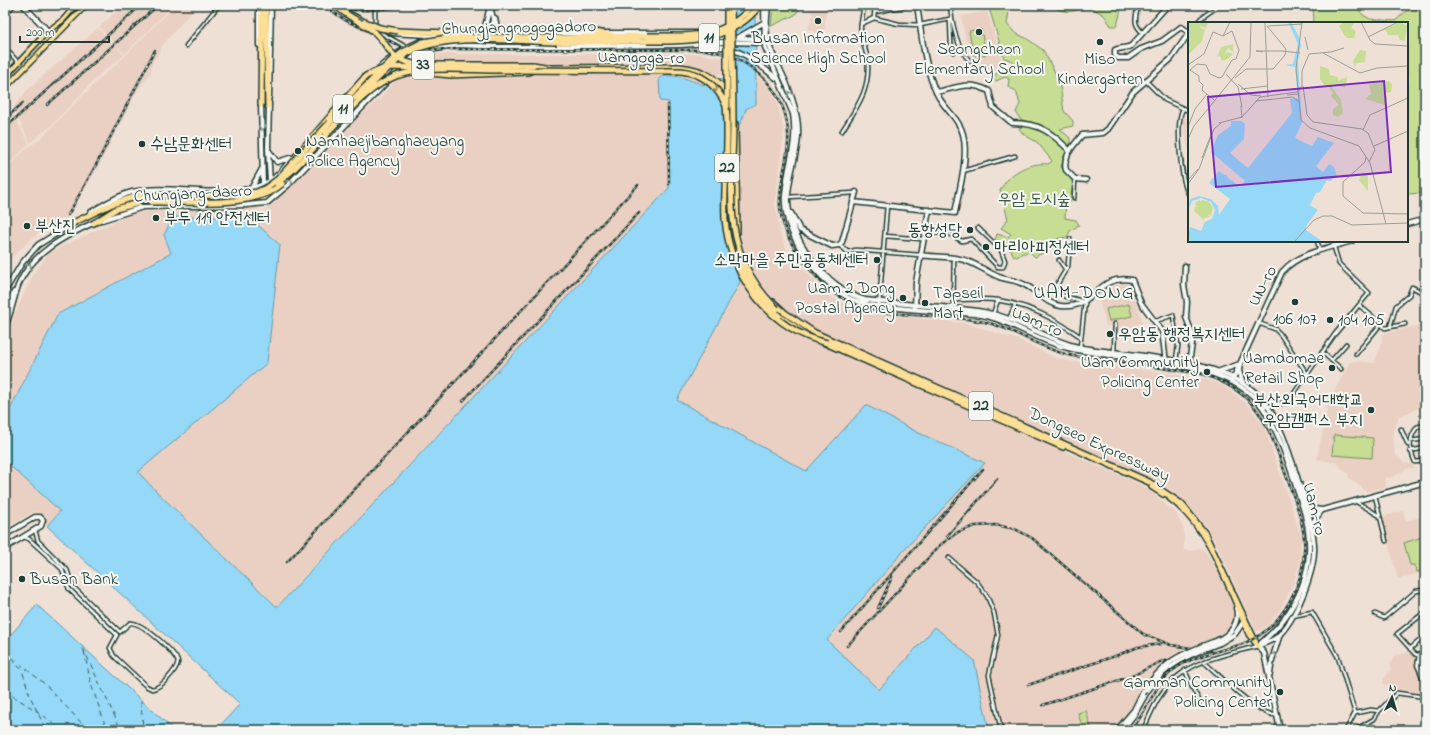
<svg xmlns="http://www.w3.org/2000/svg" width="1430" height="735" viewBox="0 0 1430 735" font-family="'Indie Flower','Poor Story',sans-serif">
  <rect width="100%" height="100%" fill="#efe0d6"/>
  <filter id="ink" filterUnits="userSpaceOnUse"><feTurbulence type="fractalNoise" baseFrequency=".025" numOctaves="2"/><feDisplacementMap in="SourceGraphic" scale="8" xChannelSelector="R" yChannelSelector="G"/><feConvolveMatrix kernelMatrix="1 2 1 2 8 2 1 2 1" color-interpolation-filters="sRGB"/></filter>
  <g filter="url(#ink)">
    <path fill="#ead0c2" d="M124,5H173L125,54L99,27Z
      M175,5H197L162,46L157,58L153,61L151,73L138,89L100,164L69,216L44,228L11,258L5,271V171L28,147L39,140L98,80L118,63Z
      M804,5H827L824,33L817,35L808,28L813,14Z
      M987,11L1004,68L989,72L974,69L967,47L961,16Z
      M98,28L124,55L100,74L51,126L30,143L13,108L28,89Z
      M430,54H699L723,58L722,73L703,85L690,79L660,100L669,102V188L277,606L158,493L138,472L267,363L164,236L171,252L58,314L5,419V337L33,274L50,252L128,215L141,212L252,208H256L263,213L358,117L378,100L394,82L422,57Z
      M756,75L769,88L777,101L784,131L775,204L780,232L785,246L792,258L831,297L853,308L870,313L965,323L1019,340L1054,357L1068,361L1162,372L1209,380L1224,386L1248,405L1264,426L1301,535L1300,562L1294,582L1281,609L1270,623L1259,631H1256L1216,543L1206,526L1187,505L1169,490L1129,470L934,382L821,333L787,312L764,289L747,260L740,236L738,218V125L746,109L756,104Z
      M11,110L29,144L5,168V115Z
      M1184,117H1189V153L1182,120Z
      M740,282L780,309L777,315L845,349L1061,445L1059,449L1136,482L1150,491L1176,513L1184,530V550L1191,551L1198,548L1203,549L1216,565L1236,607L1235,621L1228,633L1213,641L1169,659L1159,666L1144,684L1127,715L1114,730H989L974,660L879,690L827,641L907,547L985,463L917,432L866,405L806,471L678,401L677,399Z
      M1124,283L1136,302L1143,323L1117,331L1115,324L1106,326L1098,296L1103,294L1105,289Z
      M1425,324V406L1399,416L1393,433L1395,454L1404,463L1413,464L1414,468L1406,469L1394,477L1386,478V487L1367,492L1348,477L1349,475L1337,463L1317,459L1328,403L1349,363L1353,361L1374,363L1381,346L1382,334Z
      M5,461L60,511L47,526L44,515L40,512H34L5,528Z
      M1403,511L1406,521L1425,516V572L1398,579L1381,517Z
      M1413,652L1417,669L1425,686V695L1396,691L1397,688L1383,684V680L1391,669L1390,664L1395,655Z"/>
    <path fill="#c6dd93" stroke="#728d64" d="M773,5H802V6L795,15L771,26Z
      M983,5H1015L1009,11L1007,24L1015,33L1026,38L1043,50L1059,80L1064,111L1073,121V126L1060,129L1070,138V145H1067L1051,130L1020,119L1016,112L1020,104L1016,91L1008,87L1009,79L1005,77L996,81L993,79L995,74L1009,72L1013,61L1004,58L990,11Z
      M1050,5H1122L1117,26H1111L1104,15L1088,6C1074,13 1064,14 1050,5Z
      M1324,5H1355L1363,15L1370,19L1395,21L1405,12L1414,8L1421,12L1425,11V190L1423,193L1407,194V23H1311L1314,19L1313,10Z
      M981,29L986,55L974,57L969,31Z
      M1026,125L1050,134L1067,149L1061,167L1071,179L1073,184L1070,202H1066L1065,218L1076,220L1079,225L1070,231L1067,237L1057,239L1053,248L1035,257L1030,252L1023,253L1017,257L1014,256L1008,245L1001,247L995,240L997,234L1008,237L1011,234L1001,228L1008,219L1000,191C1008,173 1029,162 1048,164L1052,161L1038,143L1023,134L1019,128Z
      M1129,304L1132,316L1109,321L1106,309Z
      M1334,435L1373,438L1372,458L1332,455Z
      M1425,536V569L1417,572L1414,565H1410L1404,543Z
      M1086,710L1091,728L1083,730L1078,713Z"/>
    <path fill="#95d8f7" stroke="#669aa9" d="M724,5H755L756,104L746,109L741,123L724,139L725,199L728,246L740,282L677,400L806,471L866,405L917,432L985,463L907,547L827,640L879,690L935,627L974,660L989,730H216L240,704L47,526L60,511L5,461V419L58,314L171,253L164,235L172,219L176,217H249L280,245L267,363L138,472L158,493L276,606H278L669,188V102L660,101L659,78C673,72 690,80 703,85L716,78L724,79Z
      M37,605L174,730H5V641Z"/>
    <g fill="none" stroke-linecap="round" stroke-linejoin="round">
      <path stroke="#375c5b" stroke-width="1" stroke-dasharray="5 4" stroke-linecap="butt" d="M83,648L121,730
        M84,651L91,684L107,730
        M5,652L45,684L88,730
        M5,653L22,670L30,696L46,730
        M5,691L43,715L61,730
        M141,701L143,730"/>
      <g stroke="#1f3d34" stroke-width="5.5">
        <path id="street" d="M341,5L348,12L365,21
          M605,5H654
          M950,5C952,22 957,56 975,64
          M1138,5C1136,18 1132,23 1143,33
          M875,12L911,5
          M5,14L14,5
          M874,18L875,5
          M950,19L951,44L954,52
          M1197,23L1201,18L1220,5
          M861,24L864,5
          M375,25V5
          M374,29L406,47
          M380,29L394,34L434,36
          M186,46L219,5
          M5,48L18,62
          M1146,81L1165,100L1189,111
          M1183,109C1175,121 1181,183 1189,195
          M842,131C857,107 872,88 867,57C865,45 859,36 861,24L874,18L899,24L920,25L950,19
          M963,171L1015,156
          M788,197L855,193
          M1074,198L1075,179
          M925,233H948L962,241L971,239L998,267H1003L1005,261L1001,250L978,228
          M885,236L923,239
          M1070,239L1068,266L1055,288L1064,296L1085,302L1080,347
          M1317,241L1320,250
          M839,245L848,252L856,250L920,255
          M1059,260L1066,270
          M1421,292L1425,285
          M953,300C967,300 983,298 997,300C1029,305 1055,319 1081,337
          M879,306L887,205
          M953,308L954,258
          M993,314L998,300
          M1009,319L1015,305
          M1156,321L1173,315L1178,346L1176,361
          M1258,323L1275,329L1280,334L1308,375
          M1381,324L1385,328L1405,324
          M1390,327L1396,306L1409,295L1412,287L1425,294
          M1114,352L1115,324
          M1322,352L1341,369
          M1356,354L1381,324L1359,305
          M1332,360L1346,344
          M1263,407L1288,402L1335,334L1369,293L1339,264L1334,247
          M1424,414L1425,415
          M1425,425L1417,427C1408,440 1409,448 1415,462L1425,461
          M1401,429L1408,445
          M1410,441L1425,439
          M1410,451L1425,448
          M1375,496L1386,541
          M1355,501L1378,515
          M24,537L29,539L62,569L69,589L117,635L110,648L114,656L146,686L152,689C161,688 176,671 178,662C175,652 141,621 130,623L120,632L73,587L67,570L38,541L35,530
          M949,558L977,582L987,596L994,613L998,635L989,675L1001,730
          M1375,614L1384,618L1416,591L1425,590
          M1292,616L1312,612L1338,657L1355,713
          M1410,649L1425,636
          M1420,656L1415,654L1397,634L1425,612
          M1204,662C1218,674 1260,717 1277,715
          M1185,670L1192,687L1200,702
          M1143,730C1148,720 1152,709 1158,699C1181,661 1218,657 1258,646
          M1346,730L1355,713L1371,710L1379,711L1397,693L1425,697
          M1355,730L1374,719L1379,711"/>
      </g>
      <g stroke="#1f3d34" stroke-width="7">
        <path id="secondary" d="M23,5L48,31
          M764,5L765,47L793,114C798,146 787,165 785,195C782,227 807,265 831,285C837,291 845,297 853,300C867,306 883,307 898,308C924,311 949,312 975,314C1009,318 1036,341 1068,348C1124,362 1229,357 1263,408C1282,437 1291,472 1302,505C1320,558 1303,607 1261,643
          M768,5C767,17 765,30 768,41C770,50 775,59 779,67C787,83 794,100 797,118C802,146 789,169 788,196C786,237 827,289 865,300C891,303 916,305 942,307C961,309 981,310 1000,316C1027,324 1050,341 1078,347C1134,358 1230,355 1266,404C1279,422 1286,444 1293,464C1301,491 1312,517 1314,545C1316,570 1296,620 1277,637C1272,641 1264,643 1258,646
          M1168,5L1131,46C1125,49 1121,47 1115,50V55L1118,58H1128L1141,49L1162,41L1181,27L1189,32
          M495,18L497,27L504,34
          M478,33L485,27L490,6
          M714,35L721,37L765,39
          M490,36L493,19L490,5
          M739,37L763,23
          M259,45V5
          M707,46C738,46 753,59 776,78
          M407,63L415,56L430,50L459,45L499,47L680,45L722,42L766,43
          M376,71C398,50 419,39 449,33H704
          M936,92C957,88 968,80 989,91L993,107L1012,123C1040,123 1051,132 1070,151
          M269,97L271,5
          M261,103L263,184
          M269,103L268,150L270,182
          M269,151L277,162L290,158
          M1086,180L1075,179L1066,170C1062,157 1074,145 1082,135L1103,133L1108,129L1133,92L1171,59L1189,33
          M252,187L262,169
          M853,202L955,213C959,191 969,156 963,134C959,118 944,109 937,94C925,71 921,31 917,5
          M91,212C105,204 117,196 132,192C175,182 232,204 271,180C280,174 286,166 292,158
          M791,213L800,230L832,246L839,245L842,242L856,192
          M102,220L143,207L247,205L267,203L288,185L401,67
          M1407,224L1425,219
          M920,255C933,257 947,256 960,259C973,261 986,272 999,277C1007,280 1017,280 1025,285C1038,291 1046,304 1061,306C1095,310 1096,273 1132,280L1141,303L1162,331L1166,362
          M1185,266L1184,285L1187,302L1186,317L1193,336L1189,364
          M5,291L22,263L38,245L75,222
          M915,307L916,282L929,210
          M5,310L14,292
          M5,327C11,314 13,300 18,286C31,253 65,236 95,222
          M1220,371L1240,364L1239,371L1243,383
          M1233,379L1282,272C1298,253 1328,248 1352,241
          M1305,503L1314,509L1322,510L1311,525
          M1308,514L1425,482
          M5,535L35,517H40L43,520L41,526L5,548
          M1218,640C1231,634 1240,623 1236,608
          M1220,643L1235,634L1244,621
          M1258,646L1264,653L1280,730
          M1425,652L1420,655L1418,665L1425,681
          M1270,674L1272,660L1280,634
          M1117,730L1134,710L1142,694
          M1122,730L1134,715L1148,690"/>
      </g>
      <g stroke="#1f3d34" stroke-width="7">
        <path id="primary" d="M5,77L48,31L63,20L76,5
          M5,88L86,5
          M1170,499C1211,529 1229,590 1249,635L1258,646
          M1183,505L1205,533L1256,642"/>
      </g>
      <g stroke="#1f3d34" stroke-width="8">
        <path id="highway" d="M266,5L268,106
          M398,31L449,33
          M595,32L611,35
          M557,38L647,36
          M557,42L647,41
          M533,65L551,68
          M551,68L679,67C705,69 725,81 732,107
          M419,72L451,75L529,72
          M261,105L262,5
          M735,124L737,232
          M291,162L328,119
          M73,223L112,204L138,196
          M94,223L116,209L139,203
          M773,302L785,313L818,335
          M779,316L803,332
          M815,333L1149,482L1183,505
          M823,342L1063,447
          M1152,487L1163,494"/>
      </g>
      <use href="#street" stroke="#f6f6f2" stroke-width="2.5"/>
      <use href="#secondary" stroke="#f6f6f2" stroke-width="4"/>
      <use href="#primary" stroke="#fcde96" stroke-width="4"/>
      <use href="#highway" stroke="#fcde96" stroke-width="5"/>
      <g stroke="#1f3d34" stroke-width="2.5">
        <path id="rail" d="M323,5L345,20L404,48L411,49L706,50C753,56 791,94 788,143C787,165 778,186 780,208C783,234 796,253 812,272C859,330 925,307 989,323C1016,330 1041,349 1069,355C1081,358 1094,358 1106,360C1138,365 1170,369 1202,374C1252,390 1266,417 1282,464C1290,488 1302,514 1304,539C1307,581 1283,629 1242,644C1218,652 1193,655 1172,671C1153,687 1147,712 1131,730
          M333,5C355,14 382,10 404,5
          M47,105L158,5
          M668,105L669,184
          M5,119L23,103
          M5,128L141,5
          M68,215L97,163L155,50
          M463,401L639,213
          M947,536L997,479
          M287,562L638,185
          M878,608L892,577
          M841,632L983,469
          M847,646L940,545L958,532L975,526L996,525L1015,529L1032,538L1143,634L1171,645L1211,651
          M1028,685L1118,655L1138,647L1161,644
          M1043,705L1132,676L1160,662L1194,655"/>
      </g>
      <use href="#rail" stroke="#f6f6f2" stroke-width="1" stroke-dasharray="3" stroke-linecap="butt"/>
      <g stroke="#1f3d34" stroke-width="7" stroke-linecap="butt">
        <path id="secondary-bridge" d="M1148,690C1166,664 1191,654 1220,643
          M1142,694C1164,659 1182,654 1218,640"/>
      </g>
      <g stroke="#1f3d34" stroke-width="8" stroke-linecap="butt">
        <path id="highway-bridge" d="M335,5C346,16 360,21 372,30C393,47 384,58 418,65H533
          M727,5V106
          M731,5C732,46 733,86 733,127C732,197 721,255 777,309
          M365,22L380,28L398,31
          M647,36C688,36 724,40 753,5
          M647,41C689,41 732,42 760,5
          M390,67L419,68
          M358,99C372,84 388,66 405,55C440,32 515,41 557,42
          M329,118L366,76L382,69
          M326,134C347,113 368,87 396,76C428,65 466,70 499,70C560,70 620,71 681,71C702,73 718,86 726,106C730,144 723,182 725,219C730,277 770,329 827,343
          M277,184L294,169L328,133
          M138,196L239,195L257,192L266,188L278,179L333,119L391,61L403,52L423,42L454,37L557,38
          M139,200L156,199
          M152,202C190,201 253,209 282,184
          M741,266L753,289L779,316"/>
      </g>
      <use href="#secondary-bridge" stroke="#f6f6f2" stroke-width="4"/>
      <use href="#highway-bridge" stroke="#fcde96" stroke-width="5"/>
    </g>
    <defs><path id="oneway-chevron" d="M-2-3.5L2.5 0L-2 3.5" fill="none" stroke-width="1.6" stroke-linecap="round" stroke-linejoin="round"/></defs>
    <g stroke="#828560">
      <use href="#oneway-chevron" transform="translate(36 56) rotate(-46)"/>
      <use href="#oneway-chevron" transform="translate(715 89) rotate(51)"/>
    </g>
    <g stroke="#8a9a93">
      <use href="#oneway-chevron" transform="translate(790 94) rotate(-110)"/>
      <use href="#oneway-chevron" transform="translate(262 128) rotate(89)"/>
      <use href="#oneway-chevron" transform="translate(290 182) rotate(-47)"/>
      <use href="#oneway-chevron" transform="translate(29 266) rotate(-54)"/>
      <use href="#oneway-chevron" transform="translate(1274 655) rotate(-76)"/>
    </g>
  </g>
  <g fill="#1f3d34" stroke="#f6f6f2" stroke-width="1.5">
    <circle cx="818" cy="21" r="4"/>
    <circle cx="979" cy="32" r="4"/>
    <circle cx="1100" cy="42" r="4"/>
    <circle cx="142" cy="144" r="4"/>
    <circle cx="298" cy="151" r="4"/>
    <circle cx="156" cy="218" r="4"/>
    <circle cx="27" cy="226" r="4"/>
    <circle cx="970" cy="230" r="4"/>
    <circle cx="986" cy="247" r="4"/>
    <circle cx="877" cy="260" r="4"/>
    <circle cx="903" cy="298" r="4"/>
    <circle cx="1295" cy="302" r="4"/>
    <circle cx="925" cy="303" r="4"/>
    <circle cx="1330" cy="320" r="4"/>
    <circle cx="1110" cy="334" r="4"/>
    <circle cx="1332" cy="368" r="4"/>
    <circle cx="1207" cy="372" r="4"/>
    <circle cx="1371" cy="410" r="4"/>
    <circle cx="22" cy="579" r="4"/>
    <circle cx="1280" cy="692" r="4"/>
  </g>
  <g text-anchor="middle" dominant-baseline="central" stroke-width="4" stroke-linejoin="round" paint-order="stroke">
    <g fill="#f6f6f2" stroke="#60746d" stroke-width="1">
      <rect x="699" y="24" width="20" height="28" rx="3"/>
      <rect x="412" y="51" width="22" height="28" rx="3"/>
      <rect x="333" y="95" width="20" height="28" rx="3"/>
      <rect x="715" y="154" width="24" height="28" rx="3"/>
      <rect x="969" y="392" width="24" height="28" rx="3"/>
    </g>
    <g font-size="16" font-weight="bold" fill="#1f3d34">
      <text x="709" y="38">11</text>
      <text x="423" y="65">33</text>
      <text x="343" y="109">11</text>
      <text x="727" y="168">22</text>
      <text x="981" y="406">22</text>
    </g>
    <g font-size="17" fill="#1f3d34" stroke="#f6f6f2">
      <text transform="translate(519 28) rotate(-1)">Chungjangnogogadoro</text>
      <text transform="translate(641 58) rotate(1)">Uamgoga-ro</text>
      <text transform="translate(193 194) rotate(-3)">Chungjang-daero</text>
      <text transform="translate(1263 286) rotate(-62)">UN-ro</text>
      <text transform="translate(1037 322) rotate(23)">Uam-ro</text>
      <text transform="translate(1099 445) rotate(25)">Dongseo Expressway</text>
      <text transform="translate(1314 509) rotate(76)">Uam-ro</text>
    </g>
    <g font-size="17" fill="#1f3d34" stroke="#f6f6f2" text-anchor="start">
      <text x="818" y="38" text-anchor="middle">Busan Information<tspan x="818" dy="20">Science High School</tspan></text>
      <text x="979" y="49" text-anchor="middle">Seongcheon<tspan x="979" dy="20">Elementary School</tspan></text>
      <text x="1100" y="59" text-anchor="middle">Miso<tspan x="1100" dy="20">Kindergarten</tspan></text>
      <text x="306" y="141">Namhaejibanghaeyang<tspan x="306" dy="20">Police Agency</tspan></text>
      <text x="150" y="144">수남문화센터</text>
      <text x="164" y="218">부두 119 안전센터</text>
      <text x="35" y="226">부산진</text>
      <text x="962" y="230" text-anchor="end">동항성당</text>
      <text x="994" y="247">마리아피정센터</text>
      <text x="869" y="260" text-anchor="end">소막마을 주민공동체센터</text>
      <text x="895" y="288" text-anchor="end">Uam 2 Dong<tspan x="895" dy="20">Postal Agency</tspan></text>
      <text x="933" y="293">Tapseil<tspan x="933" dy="20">Mart</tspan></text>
      <text x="1295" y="319" text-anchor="middle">106 107</text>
      <text x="1338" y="320">104 105</text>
      <text x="1118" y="334">우암동 행정복지센터</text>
      <text x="1324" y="358" text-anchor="end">Uamdomae<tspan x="1324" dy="20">Retail Shop</tspan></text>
      <text x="1199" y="362" text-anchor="end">Uam Community<tspan x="1199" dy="20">Policing Center</tspan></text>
      <text x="1363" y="400" text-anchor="end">부산외국어대학교<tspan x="1363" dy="20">우암캠퍼스 부지</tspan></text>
      <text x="30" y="579">Busan Bank</text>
      <text x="1272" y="682" text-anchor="end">Gamman Community<tspan x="1272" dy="20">Policing Center</tspan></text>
    </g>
    <g font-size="17" fill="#405d47" stroke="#f6f6f2">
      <text x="1034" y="199">우암 도시숲</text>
    </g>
    <g font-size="19" letter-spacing="1" fill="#1f3d34" stroke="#f6f6f2">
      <text x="1084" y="293">UAM-DONG</text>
    </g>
  </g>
  <g transform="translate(1188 22)">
    <rect width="220" height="220" fill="#efe0d6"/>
    <path d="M0,0H20L18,6L12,4L14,7H17L14,19L0,33ZM156,0H167L163,6L168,9L166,16H160L156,13L151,4ZM212,0L219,4L217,19L212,18L210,13H200L198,8L193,9ZM45,22V30L40,26L36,33L39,30L45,32L41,36L34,39L32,34L29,35L33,25ZM172,28L178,29L177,40L168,41L167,46L165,39ZM132,44L141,47L142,53L150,55V59L159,55L157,66L146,62L144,65L153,78L155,91L150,95L145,93V87L151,83L143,74L145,71L141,65L136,63L132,57ZM200,59L204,62L203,70L197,71L199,75L197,83L177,77L183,72L181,62ZM174,151L180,152V169L171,158ZM12,178L13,180L14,178L21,180L25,186L23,194L20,192L21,195L16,196V198L6,189L7,185H10L7,184L8,180Z" fill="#c6dd93"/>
    <path d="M100,0H103L111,15L113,23L110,39L114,101L107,116L124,124L130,115L146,121L128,144L135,150L141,142L146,145L149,154L142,159L139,158L132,170L128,171L122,183L130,188L118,204V208L135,220H3L0,215L2,205L13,209L17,200L24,197L27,188L23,180L13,176L4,179L0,188L2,177L11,174L23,177L30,184L31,193L42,177L21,161L31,149L52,165L57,159L23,130L30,113L43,104V99H53L57,102L56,117L42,131L60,146L104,91L102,77L110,76L107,45L97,43L105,42L110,22Z" fill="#95d8f7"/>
    <path fill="none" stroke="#95d8f7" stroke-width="2" d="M37,153L47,170M26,154L50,174L108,214M38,156L43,168M24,157L106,217M30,157L45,175L106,219M44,159L48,169L54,176L110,214M44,170L108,217M51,176L107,215"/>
    <path fill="none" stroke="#9c9f95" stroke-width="1" d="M77,0L80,75M114,0L108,47L113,98L122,106L171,124M173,0L182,18L187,22L220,24M80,4L114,2M117,15L120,28M180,15L210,0M94,29L112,31M75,30L68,29H94M135,31L172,51L189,46L220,44M9,42L18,43L22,52L31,56L34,55L44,38L48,37L51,28L44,9L35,14M9,42L2,48L11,54V59L15,63L14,68L26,78M0,43L16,32L25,10L35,14L42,0M38,52L50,65L54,85M47,56L58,47H85L97,33L98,27L79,4M50,62L63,73L73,74M115,64L119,93L125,100L174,107L180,111L187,128L181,140M53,67L79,64M99,73L111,72M68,79L105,75L111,80M53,84L54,96M31,101L54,95L72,75L109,70L114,64V49L121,32L143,30L156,26M0,105L7,87L19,72M175,108L182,93L220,76M0,117L6,104L62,35L63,0M171,124L182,141L198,202M186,124L220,109M178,135L177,140L155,160V174L175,191L220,192M14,136L24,110M0,158L10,147M0,162L11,147L26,107L33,101M106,220L126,198L135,194H144L164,203L220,201"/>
    <path fill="#7b2cbf" fill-opacity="0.15" stroke="#7b2cbf" stroke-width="2" d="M196,59L203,150L28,165L20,75Z"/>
    <rect width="220" height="220" fill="none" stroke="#1f3d34" stroke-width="2"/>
  </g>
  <rect width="1430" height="735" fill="none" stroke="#f6f6f2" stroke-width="20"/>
  <rect x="10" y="10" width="1410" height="715" fill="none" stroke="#1f3d34" stroke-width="1.5" filter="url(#ink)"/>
  <g transform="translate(1392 697) rotate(5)" stroke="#f6f6f2" stroke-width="3" paint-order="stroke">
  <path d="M0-3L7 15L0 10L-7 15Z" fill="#1f3d34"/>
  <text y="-6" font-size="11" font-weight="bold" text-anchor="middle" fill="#1f3d34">N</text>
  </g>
  <path d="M20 36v6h89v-6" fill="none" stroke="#1f3d34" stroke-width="2"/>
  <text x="26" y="36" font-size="12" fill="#1f3d34" stroke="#f6f6f2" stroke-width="3" paint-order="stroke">200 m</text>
</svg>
